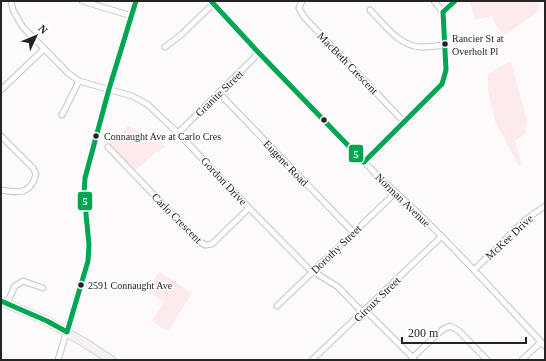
<svg xmlns="http://www.w3.org/2000/svg" width="546" height="361" viewBox="0 0 546 361" font-family="'Times New Roman',serif">
  <rect width="100%" height="100%" fill="#fdfafb"/>
  <path fill="#fdeaed" d="M470,1H539L538,11L505,35L498,28L492,16L475,20Z
    M511,61L527,121L525,134L515,141L522,164L519,166L495,121L488,90V74Z
    M128,126L162,141L165,147L155,153L135,171L108,145Z
    M159,272L192,293L168,331L152,321L164,302L147,291Z"/>
  <g fill="none" stroke-linecap="round" stroke-linejoin="round">
    <g stroke="#c7c4c5" stroke-width="7">
      <path id="minor" d="M11,1L13,10L22,26L68,73L79,81L132,96L147,104L178,133L249,208L308,268L338,287L363,313
        M82,1L132,16
        M211,1L259,53L375,173C389,187 404,199 418,213C462,255 503,302 545,346
        M302,1L299,8L304,17L404,122
        M370,10C384,24 398,45 420,47C428,47 437,46 445,45
        M443,12L455,1
        M165,47L182,34L216,1
        M1,90L44,49
        M219,93L353,232
        M62,115L79,81
        M178,133L259,53
        M1,136L33,168L36,174C31,195 18,193 1,190
        M108,147L197,240L205,245L212,244L249,208
        M364,162L442,84L446,70L443,12L434,1
        M474,270L525,220L545,206
        M7,303L15,286L23,281L43,288
        M277,306L395,193
        M365,310L414,359
        M412,358L442,330L450,326L459,331L487,360
        M58,360L88,261L89,245L84,193L85,178L109,89L136,1
        M312,360L441,237
        M522,360L541,342"/>
    </g>
    <g stroke="#d7d6d6" stroke-width="10">
      <path id="primary" d="M1,301L47,321L85,343L111,360"/>
    </g>
    <use href="#minor" stroke="#fffefe" stroke-width="5"/>
    <use href="#primary" stroke="#f7f2f2" stroke-width="8"/>
    <g stroke="#fff" stroke-width="8">
      <path id="bus-1" d="M211,1L259,53L364,162L442,84L446,70L443,12L455,1
        M1,301L47,321L67,332L88,261L89,245L84,193L85,178L109,89L136,1"/>
    </g>
    <use href="#bus-1" stroke="#00a651" stroke-width="5"/>
  </g>
  <g fill="#262324" stroke="#fff" stroke-width="1.5">
    <circle cx="445" cy="44" r="3.5"/>
    <circle cx="324" cy="120" r="3.5"/>
    <circle cx="96" cy="136" r="3.5"/>
    <circle cx="81" cy="285" r="3.5"/>
  </g>
  <g text-anchor="middle" dominant-baseline="central" stroke-width="3" stroke-linejoin="round" paint-order="stroke">
    <g font-size="10" fill="#262324" stroke="#fff" text-anchor="start">
      <text x="452" y="38">Rancier St at<tspan x="452" dy="13">Overholt Pl</tspan></text>
      <text x="104" y="136">Connaught Ave at Carlo Cres</text>
      <text x="88" y="285">2591 Connaught Ave</text>
    </g>
    <g font-size="11" fill="#262324" stroke="#fff">
      <text transform="translate(348 63) rotate(46)">MacBeth Crescent</text>
      <text transform="translate(219 93) rotate(-44)">Granite Street</text>
      <text transform="translate(286 163) rotate(46)">Eugene Road</text>
      <text transform="translate(224 181) rotate(47)">Gordon Drive</text>
      <text transform="translate(403 200) rotate(44)">Norman Avenue</text>
      <text transform="translate(177 218) rotate(45)">Carlo Crescent</text>
      <text transform="translate(509 237) rotate(-43)">McKee Drive</text>
      <text transform="translate(336 249) rotate(-44)">Dorothy Street</text>
      <text transform="translate(377 299) rotate(-44)">Giroux Street</text>
    </g>
  </g>
  <g stroke="#fff" stroke-width="1.5">
    <rect x="348" y="144" width="16" height="19" rx="4" fill="#00a651"/>
    <rect x="77" y="191" width="16" height="20" rx="4" fill="#00a651"/>
  </g>
  <g font-size="11" text-anchor="middle" font-weight="bold" fill="#fff">
    <text x="356" y="158">5</text>
    <text x="85" y="205">5</text>
  </g>
  <rect width="546" height="361" fill="none" stroke="#262324" stroke-width="4"/>
  <g transform="translate(36 36) rotate(46)" stroke="#ffffff" stroke-width="3" paint-order="stroke">
  <path d="M0-3L7 15L0 10L-7 15Z" fill="#262324"/>
  <text y="-6" font-size="11" font-weight="bold" text-anchor="middle" fill="#262324">N</text>
  </g>
  <path d="M402 337v6h124v-6" fill="none" stroke="#262324" stroke-width="2"/>
  <text x="408" y="337" font-size="12" fill="#262324" stroke="#ffffff" stroke-width="3" paint-order="stroke">200 m</text>
</svg>
